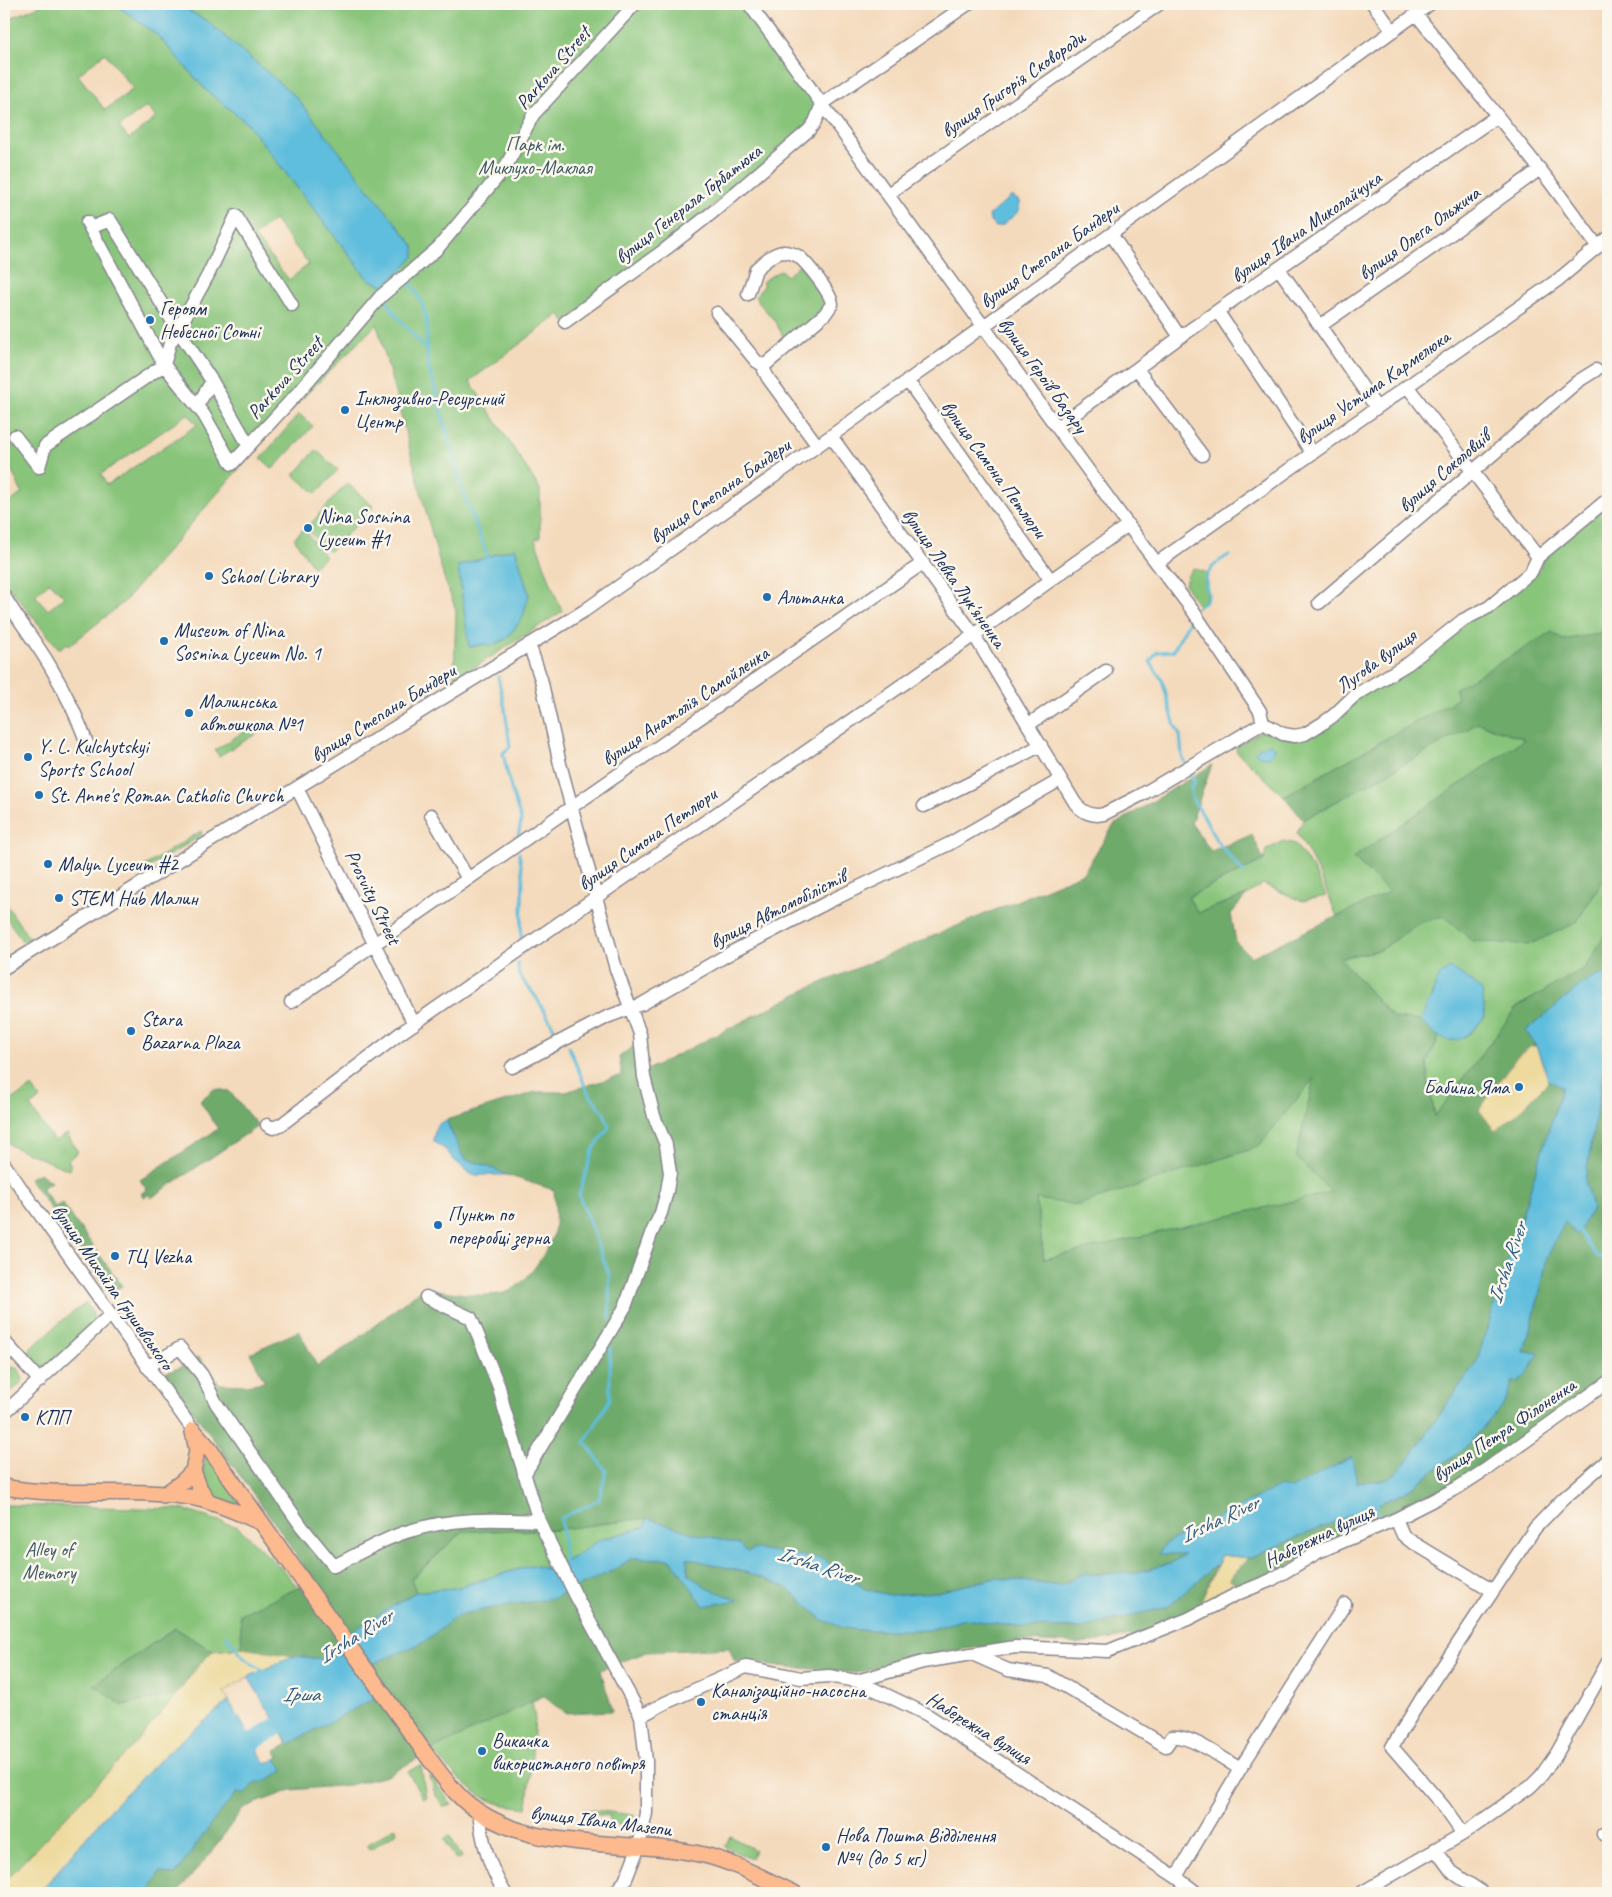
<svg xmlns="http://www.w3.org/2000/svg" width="1612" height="1897" viewBox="0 0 1612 1897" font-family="Caveat,sans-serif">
  <rect width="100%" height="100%" fill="#fbf7ec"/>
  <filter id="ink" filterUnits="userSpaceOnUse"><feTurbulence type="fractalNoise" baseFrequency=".02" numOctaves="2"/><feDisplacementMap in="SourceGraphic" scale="10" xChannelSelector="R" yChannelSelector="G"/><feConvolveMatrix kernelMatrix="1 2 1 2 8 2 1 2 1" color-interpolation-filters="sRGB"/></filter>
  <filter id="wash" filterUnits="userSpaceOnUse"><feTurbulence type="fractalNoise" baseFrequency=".0096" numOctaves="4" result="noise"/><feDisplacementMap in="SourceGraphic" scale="20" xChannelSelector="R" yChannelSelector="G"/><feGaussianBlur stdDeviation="1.12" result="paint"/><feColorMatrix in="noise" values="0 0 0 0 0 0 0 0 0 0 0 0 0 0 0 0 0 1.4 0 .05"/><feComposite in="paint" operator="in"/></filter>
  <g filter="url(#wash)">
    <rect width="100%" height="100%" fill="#f4dabc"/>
    <path fill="#88c47a" stroke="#527a6c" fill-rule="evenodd" d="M44,4H115L158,36L208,92L247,123L368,279L384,286L207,21L177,4H749L822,104L809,130L565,322L560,314L470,381L540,489V538L535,539L557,600L563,611L456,679L454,674L456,610L445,581L438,557L377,324L278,423L124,602L69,646L67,643L59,649L4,581V507L22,493L5,456L13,449L4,438V21ZM105,53L133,89L105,110L78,75ZM147,106L156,118L129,139L119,127ZM274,220L309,264L289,280L254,236ZM188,414L197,425L107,485L101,474ZM515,548L529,595L522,619L506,639L490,646L485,644L470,647L458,566ZM50,582L64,597L48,610L35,595Z
      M800,264L821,288L828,304L787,343L774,320L759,303L756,295L763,287V281L781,270L787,276Z
      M299,414L313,426L273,469L261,458Z
      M316,450L338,470L316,494L294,475Z
      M347,483L374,507L329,552L306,529Z
      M1608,501V630L1599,634L1563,640L1455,689L1457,699L1284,796L1236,751L1237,746L1261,731L1297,740L1438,641L1528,580L1540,569L1545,551Z
      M304,529L325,557L313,567L294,538Z
      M1193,568L1208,573C1204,589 1213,593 1199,606L1185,585L1187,576Z
      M256,723L261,731L219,756L215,750L253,726V725Z
      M1478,723L1525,739L1353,858L1390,892L1337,917C1326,888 1313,860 1297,833L1303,820Z
      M201,831L202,835L140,873L138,870Z
      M1284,841L1295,844L1313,869L1326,896L1302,901L1263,884L1247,895L1198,913L1188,897L1264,860L1266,850Z
      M1608,872V929L1586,967L1517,1007L1435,1116L1429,1087L1427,1063L1439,1037C1464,1043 1471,1035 1485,1016L1435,986C1433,998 1426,1009 1421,1021L1393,1018L1340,958L1380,950L1419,923L1444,916L1472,941L1576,923Z
      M4,901L29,938L23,942L4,914Z
      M1314,1077L1333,1192L1044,1260L1036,1198L1078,1205Z
      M32,1087L40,1099L30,1106L54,1141L67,1134L78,1152L68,1160L71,1165L69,1170L11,1146L4,1136V1105Z
      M86,1303L93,1313L94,1323C80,1336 58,1366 38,1367L29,1359L30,1349L64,1319Z
      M8,1366L19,1369L23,1379L19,1385L12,1391L4,1380V1369Z
      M206,1452L244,1507L211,1495L202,1481Z
      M4,1505L181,1509L238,1527L285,1572L298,1588L240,1614L242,1648L213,1651L175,1628L95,1684L122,1705L177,1694L137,1742L4,1882V1587L8,1582L4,1570Z
      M647,1518L645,1527L599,1540L571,1559L546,1569L533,1565L455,1588L416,1592L411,1580L463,1531L554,1530Z
      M543,1696L532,1701L535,1720L527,1808C516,1806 502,1806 492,1801C467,1791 450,1769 432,1750L276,1759L279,1757L275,1751Z
      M419,1766H421L426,1798L423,1799L408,1772Z
      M431,1776L452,1805L444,1807L435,1794L430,1777Z
      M584,1809L634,1815L638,1821L639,1828L635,1830L610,1822V1816L583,1813Z
      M395,1827L397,1830L396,1833L371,1849L368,1848L367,1845Z
      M449,1835L462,1857L456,1860L444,1839Z
      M730,1836L755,1850L751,1859L725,1847Z"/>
    <path fill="#6eaa6a" stroke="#446c64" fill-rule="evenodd" d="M1608,630V872L1576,923L1528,945L1472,941L1444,916L1419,923L1380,950L1340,958L1393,1018L1421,1021L1439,1037L1427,1063L1429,1087L1435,1116L1517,1007L1586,967L1608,929V971L1582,984L1526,1031L1536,1046H1531L1517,1114L1549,1081L1562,1087L1477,1361L1412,1455L1390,1479L1357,1483L1351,1457L1306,1483L1165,1544L1186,1554L1170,1564L1134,1573L1079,1575L1062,1586L996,1578L937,1592L889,1595L865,1589L823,1559L747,1552L647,1518L554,1530L463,1531L411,1579L416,1592L354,1630L344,1652L324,1659L279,1655L242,1648L240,1614L298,1588L307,1582L309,1575L279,1529L165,1373L179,1368L199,1357L220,1384L245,1385L265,1382L250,1353L299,1331L317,1366C355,1344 388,1313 424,1288C449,1291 479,1299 504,1293C524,1288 546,1254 553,1236C557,1225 555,1202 554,1190L507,1175L482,1164L464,1159L446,1120L535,1092H566L622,1075L619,1057L640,1042L647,1070L807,989L1083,873L1114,825L1212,765L1191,823L1211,851L1252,835L1264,860L1188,897L1198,913L1247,895L1231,914L1236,942L1251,957L1389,892L1353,858L1525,739L1478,723L1303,820L1284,796L1457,699L1455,689L1552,632L1563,640L1599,634ZM1314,1078L1296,1157L1332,1192L1044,1259L1036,1199L1078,1205L1258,1147Z
      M1608,1043V1379L1479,1470L1242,1590L1229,1579L1248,1558L1404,1493L1465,1448L1504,1404L1513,1380L1538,1353H1524L1541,1288L1547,1257L1565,1222L1570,1226L1592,1208L1585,1181Z
      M214,1089L229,1091L258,1126L151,1198L150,1194L144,1197L141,1193L147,1190L140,1180L218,1129L200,1101Z
      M40,1173L51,1182L42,1188L55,1207L62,1203L122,1286L110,1293L29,1178Z
      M632,1558L671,1559L704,1606L738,1600L709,1589L688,1574L687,1558L749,1573L786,1587L823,1620L844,1628L859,1630H928L965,1619L1017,1627L1082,1628L1169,1606L1217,1563L1197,1610L1143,1634L1081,1644L1026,1641L950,1651L856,1673L779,1666L747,1661L735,1662L729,1648L647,1652L600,1670L613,1711L565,1713L543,1696L432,1750L387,1776L349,1785L291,1790L243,1808L210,1854L177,1893H148L160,1872L175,1875C194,1848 212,1813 239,1792C252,1782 268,1776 283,1770L276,1759L279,1757L275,1751L288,1744L280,1731L345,1674L424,1642L458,1615L497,1607L616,1569Z
      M175,1628L213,1651L199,1665L177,1694L122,1705L94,1685Z"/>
    <path fill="#eeda9e" stroke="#84847e" d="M1531,1046H1536L1549,1081L1517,1114L1495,1131L1479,1110L1516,1058Z
      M1222,1555L1248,1558L1229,1579L1242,1590L1197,1610Z
      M242,1648L293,1656L248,1677L224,1692L229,1701L171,1749L114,1805L39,1893H4V1882L137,1742L177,1694L199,1665L213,1651Z"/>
    <path fill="#5fbddd" stroke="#3d769e" d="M115,4H177L207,21L295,96L414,246V257L384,286L368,279L247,123L208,92L158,36Z
      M1012,196L1019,201V211L1003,225L996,227L990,222L989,215Z
      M515,548L529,595L522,619L506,639L490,646L485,644L469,647L458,566Z
      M1270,744L1275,747V750L1269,757C1263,756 1260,759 1255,752L1259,748Z
      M1450,968L1464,976L1482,991L1485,1016C1474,1030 1459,1048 1439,1037C1433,1033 1427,1026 1421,1021L1427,1005L1433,996L1435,986L1440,975Z
      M1608,971V1043L1585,1181L1592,1208L1577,1235L1565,1222L1547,1257L1541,1288L1524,1352L1539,1353L1527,1374L1517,1382L1513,1381L1504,1404L1465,1448L1404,1493L1248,1558L1222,1555L1217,1564L1169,1606L1082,1628L1017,1627L965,1619L928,1630H859L844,1628L823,1620L786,1587L749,1573L687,1558L688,1574L709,1589L739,1600L704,1606L671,1559L632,1558L616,1569L554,1598L497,1607L458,1615L424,1642L372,1664L376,1697L289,1744L248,1677L293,1656L324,1659L344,1652L354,1630L416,1592L455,1588L533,1565L546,1569L571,1559L599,1540L645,1527L647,1518L689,1532L739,1544L747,1552L756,1549L823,1559L865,1589L889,1595L937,1592L996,1578L1061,1586L1079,1575L1134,1573L1170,1564L1185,1554H1158L1165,1544L1280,1486L1291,1489L1352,1457L1357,1483L1390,1479L1412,1455L1477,1361L1562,1087L1549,1081L1536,1046L1526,1031L1582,984Z
      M446,1120L464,1159L482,1164L507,1175H472L454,1160L446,1150L433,1141L436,1126Z
      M229,1701L266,1764L276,1759L284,1770L264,1782H255L245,1794L237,1793L216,1817L175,1875L160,1872L148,1893H39L114,1805L171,1749Z"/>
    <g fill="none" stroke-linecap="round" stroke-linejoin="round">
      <path stroke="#5fbddd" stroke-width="3" d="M401,267L422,303L427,322V361L464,495L489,559
        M387,301L397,316L427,351
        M1197,608C1200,605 1204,603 1206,600C1210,594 1207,590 1206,585C1204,571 1218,561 1229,555
        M498,677L505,709L510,747L503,753L510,785L521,820L518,838
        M1185,763L1182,756L1180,735L1175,726L1162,680L1150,662L1157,652L1173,651L1191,618
        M1191,775L1195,783L1191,788L1192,798L1206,820L1216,840L1244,873
        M519,853L523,877L521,938
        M518,963L519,975L536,997L560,1038
        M569,1047L587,1091L604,1113L609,1127L593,1150L579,1195L609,1274L610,1319
        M1578,1230L1597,1256L1608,1260
        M1376,1501L1378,1515
        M565,1563L561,1518L599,1500L606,1471L585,1442L610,1399V1347
        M226,1636L245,1659L266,1672"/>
      <path stroke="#5fbddd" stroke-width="18" d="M234,1754L279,1725L295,1710"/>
    </g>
  </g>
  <g filter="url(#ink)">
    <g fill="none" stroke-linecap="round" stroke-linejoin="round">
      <g stroke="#88848d" stroke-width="15">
        <path id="minor" d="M749,4L1128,525L1193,611L1260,711L1263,723
          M1373,4L1393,31
          M1416,14L1550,182L1598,247
          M888,194L1159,4
          M236,216L208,275L178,330L212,381L249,446
          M236,216L292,305
          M87,222L164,365L204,415L232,464L295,396L381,296L404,277
          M1111,234L1180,337
          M1279,269L1320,326L1376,407
          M408,274L438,248L505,168L533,115L635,4
          M1218,312L1312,453
          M717,313L756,361L764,366L825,314L832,304C831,293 807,263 798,256C794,254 787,252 783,252C773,253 763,263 756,269L748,294
          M565,322L667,248L713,212L809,130L815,122L822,104L968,4
          M1320,326L1433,247L1540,169
          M764,366V370L768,378L817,445
          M1137,369L1202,455
          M907,380L1050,579
          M1407,386L1538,557
          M197,406L212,381
          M1057,427L1180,337L1497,116
          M15,436L39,467
          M831,436L974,635L1075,803C1082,812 1092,817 1104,814L1141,795L1263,723L1283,734L1295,736L1305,734L1323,723L1333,716L1354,696L1409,663L1463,620L1489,607L1531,572L1538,557L1608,499
          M39,467L45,446L164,365L170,343L178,330L110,220L90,228
          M1157,563L1559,279L1608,238
          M4,596C18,620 36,642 50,666C66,693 79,720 89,749
          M1319,603L1527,425L1577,382L1596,370
          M1028,725L1106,671
          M297,788L414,1024
          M924,806L984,776L1041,745
          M468,879L923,563
          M4,968L584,611L831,436L1430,4
          M291,1002L468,879L431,815
          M512,1067L607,1017L642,1004L734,951L832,900L949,844L1060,780
          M267,1125L273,1128L282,1124L402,1032L974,635L1128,525
          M4,1164L193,1430
          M426,1297L471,1318L499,1387L504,1408L539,1521L577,1598L641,1716L646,1761V1813L639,1846L625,1881L614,1893
          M4,1341L40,1381
          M147,1367L180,1348L202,1375L216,1403L302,1527L334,1566C356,1555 383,1539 406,1532C452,1517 493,1519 539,1521
          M4,1413L110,1315
          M524,1475L625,1307L651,1234L661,1213L667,1191L670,1173L666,1145L654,1116L644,1077L640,1034L616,969L596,897L560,764L541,679L529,644
          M1493,1591L1409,1540L1403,1535L1396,1519L1457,1488L1488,1468L1608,1382
          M972,1654L1008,1670L1048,1676L1166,1746L1172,1737C1191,1734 1223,1759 1240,1769
          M857,1681L923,1662L1015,1647L1108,1651L1188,1619L1237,1594L1271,1580L1318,1552L1396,1519
          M641,1716L665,1703L746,1667L801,1678L829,1676L857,1681L926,1714L1176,1877L1197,1893
          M479,1811C482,1843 489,1866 505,1893
          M1463,1834L1444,1807L1392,1747L1423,1696L1535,1528L1563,1499L1608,1460
          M1603,1834L1608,1837
          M1435,1849L1452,1872L1483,1893
          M1176,1877L1240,1769L1345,1604
          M1361,1893L1463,1834L1530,1787L1541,1776L1557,1753L1608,1662"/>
      </g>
      <g stroke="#88848d" stroke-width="18">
        <path id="major" d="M193,1430L208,1447L425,1753C438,1770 450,1789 467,1803C531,1856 627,1837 704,1855C734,1862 766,1880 794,1893
          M193,1432L197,1450L193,1471L200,1489L208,1501
          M4,1487C67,1499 132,1486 195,1498C218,1503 239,1513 260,1522
          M164,1495L182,1482L193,1471"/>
      </g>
      <use href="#minor" stroke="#fff" stroke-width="12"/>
      <use href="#major" stroke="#fcba8e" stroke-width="15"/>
    </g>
  </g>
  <g fill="#1f6fb2" stroke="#fbf7ec" stroke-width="2">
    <circle cx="150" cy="320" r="5"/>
    <circle cx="345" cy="410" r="5"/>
    <circle cx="308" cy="528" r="5"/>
    <circle cx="209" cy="576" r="5"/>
    <circle cx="767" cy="597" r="5"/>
    <circle cx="164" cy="641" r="5"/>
    <circle cx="189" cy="713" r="5"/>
    <circle cx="28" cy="757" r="5"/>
    <circle cx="39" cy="795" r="5"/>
    <circle cx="48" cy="864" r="5"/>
    <circle cx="59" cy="898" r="5"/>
    <circle cx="131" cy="1031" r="5"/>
    <circle cx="1519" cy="1087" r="5"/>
    <circle cx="438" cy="1225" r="5"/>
    <circle cx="115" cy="1256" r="5"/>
    <circle cx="25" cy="1417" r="5"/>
    <circle cx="701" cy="1702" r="5"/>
    <circle cx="482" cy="1751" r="5"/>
    <circle cx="826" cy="1847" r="5"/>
  </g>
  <g text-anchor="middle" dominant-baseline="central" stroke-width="5" stroke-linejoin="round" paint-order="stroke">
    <g font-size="20" fill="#1b2f5e" stroke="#fbf7ec">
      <text transform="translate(553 68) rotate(-49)">Parkova Street</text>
      <text transform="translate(1013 84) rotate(-35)">вулиця Григорія Сковороди</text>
      <text transform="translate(688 204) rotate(-38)">вулиця Генерала Горбатюка</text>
      <text transform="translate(1306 227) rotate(-35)">вулиця Івана Миколайчука</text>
      <text transform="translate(1419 233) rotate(-36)">вулиця Олега Ольжича</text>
      <text transform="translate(1049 255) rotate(-36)">вулиця Степана Бандери</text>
      <text transform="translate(1043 375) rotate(54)">вулиця Героїв Базару</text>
      <text transform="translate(285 378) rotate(-48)">Parkova Street</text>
      <text transform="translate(1373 387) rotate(-35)">вулиця Устима Кармелюка</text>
      <text transform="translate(994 469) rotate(54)">вулиця Симона Петлюри</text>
      <text transform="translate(1444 471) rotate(-41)">вулиця Соколовців</text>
      <text transform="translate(720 491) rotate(-35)">вулиця Степана Бандери</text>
      <text transform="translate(954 578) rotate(55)">вулиця Левка Лук'яненка</text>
      <text transform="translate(1376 661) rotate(-36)">Лугова вулиця</text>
      <text transform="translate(685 706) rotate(-34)">вулиця Анатолія Самойленка</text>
      <text transform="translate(383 713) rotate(-32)">вулиця Степана Бандери</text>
      <text transform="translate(647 839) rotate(-35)">вулиця Симона Петлюри</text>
      <text transform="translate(373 897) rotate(64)">Prosvity Street</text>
      <text transform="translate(778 909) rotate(-27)">вулиця Автомобілістів</text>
      <text transform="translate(113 1287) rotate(55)">вулиця Михайла Грушевського</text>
      <text transform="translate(1504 1430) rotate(-34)">вулиця Петра Філоненка</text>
      <text transform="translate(1319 1536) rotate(-26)">Набережна вулиця</text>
      <text transform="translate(979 1728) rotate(32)">Набережна вулиця</text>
      <text transform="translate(601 1821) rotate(7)">вулиця Івана Мазепи</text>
    </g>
    <g font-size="20" fill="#3c5c66" stroke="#fbf7ec">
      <text x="535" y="144">Парк ім.<tspan x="535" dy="23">Миклухо-Маклая</tspan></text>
      <text x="49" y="1549">Alley of<tspan x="49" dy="23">Memory</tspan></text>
    </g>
    <g font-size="20" fill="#1b2f5e" stroke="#fbf7ec" text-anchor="start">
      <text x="160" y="308">Героям<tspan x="160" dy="23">Небесної Сотні</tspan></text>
      <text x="355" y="398">Інклюзивно-Ресурсний<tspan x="355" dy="23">Центр</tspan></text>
      <text x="318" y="516">Nina Sosnina<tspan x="318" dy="23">Lyceum #1</tspan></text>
      <text x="219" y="576">School Library</text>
      <text x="777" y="597">Альтанка</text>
      <text x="174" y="630">Museum of Nina<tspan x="174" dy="23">Sosnina Lyceum No. 1</tspan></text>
      <text x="199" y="701">Малинська<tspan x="199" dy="23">автошкола №1</tspan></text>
      <text x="38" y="746">Y. L. Kulchytskyi<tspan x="38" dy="23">Sports School</tspan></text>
      <text x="49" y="795">St. Anne's Roman Catholic Church</text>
      <text x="58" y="864">Malyn Lyceum #2</text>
      <text x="69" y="898">STEM Hub Малин</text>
      <text x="141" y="1019">Stara<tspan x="141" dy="23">Bazarna Plaza</tspan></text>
      <text x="1509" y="1087" text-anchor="end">Бабина Яма</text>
      <text x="448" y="1214">Пункт по<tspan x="448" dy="23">переробці зерна</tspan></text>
      <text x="125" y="1256">ТЦ Vezha</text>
      <text x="35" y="1417">КПП</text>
      <text x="711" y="1690">Каналізаційно-насосна<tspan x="711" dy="23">станція</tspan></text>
      <text x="492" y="1740">Викачка<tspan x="492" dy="23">використаного повітря</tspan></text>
      <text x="836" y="1835">Нова Пошта Відділення<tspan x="836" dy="23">№4 (до 5 кг)</tspan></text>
    </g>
    <g font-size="21" font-style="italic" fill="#2f5a84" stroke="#fbf7ec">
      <text transform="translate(1507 1263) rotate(-71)">Irsha River</text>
      <text transform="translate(1219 1519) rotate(-25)">Irsha River</text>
      <text transform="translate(818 1565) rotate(18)">Irsha River</text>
      <text transform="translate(355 1636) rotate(-32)">Irsha River</text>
      <text x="301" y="1694">Ірша</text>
    </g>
  </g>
  <rect width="1612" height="1897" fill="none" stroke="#fbf7ec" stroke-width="20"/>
</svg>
